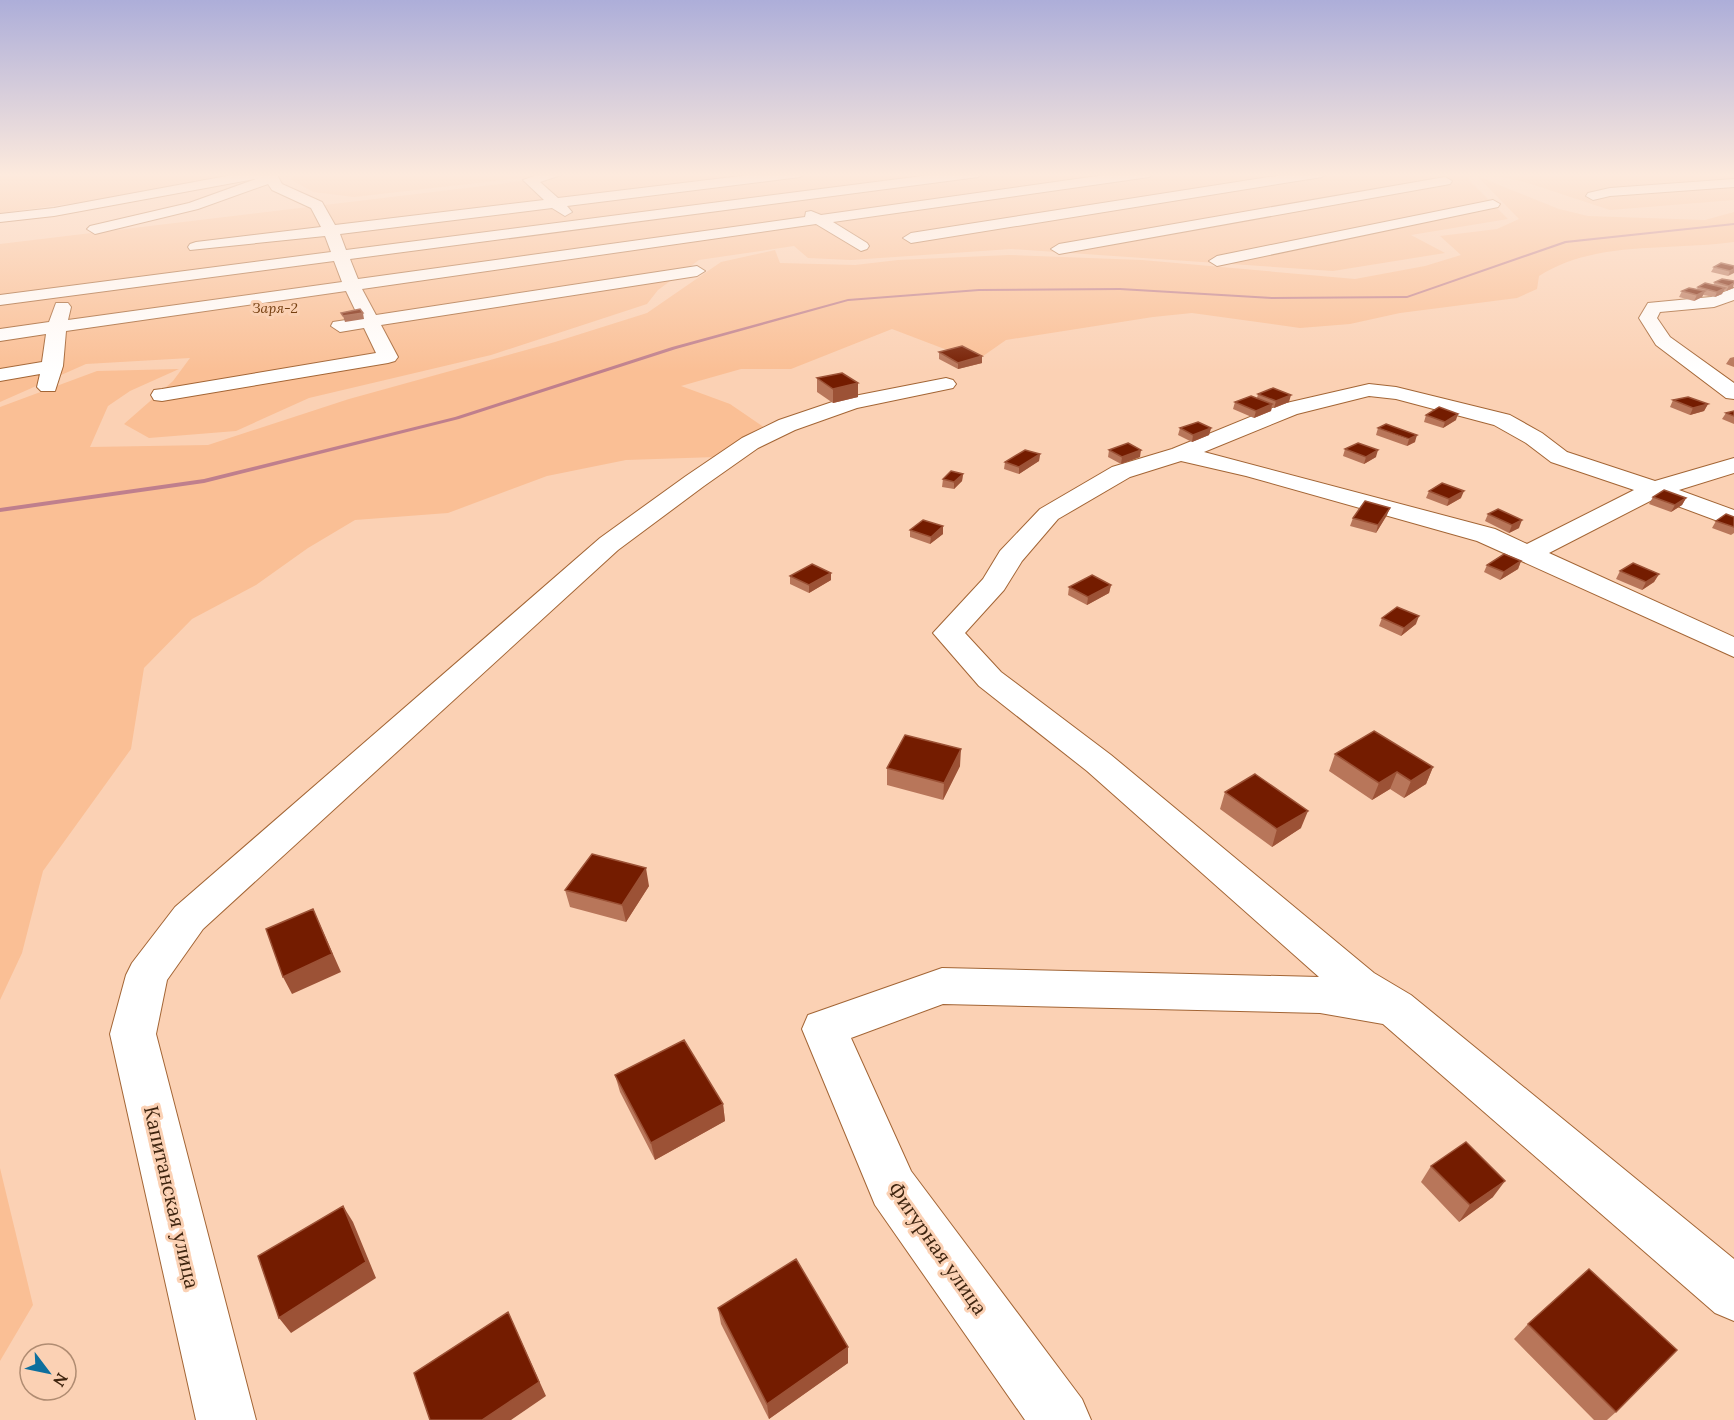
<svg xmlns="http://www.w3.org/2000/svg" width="1734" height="1420" viewBox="0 0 1734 1420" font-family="Lora,serif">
  <rect width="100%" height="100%" fill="#fbd1b4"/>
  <path fill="#fabf95" d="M0,173H246L113,198L0,213Z
    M299,173H565L354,197L313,192L290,179Z
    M590,173H1467L1470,181L1508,219L1411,235L1445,253L1333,271L1011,249L851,260L808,258L794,246L699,260L658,290L647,304L491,355L309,398L236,431L149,438L124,424L173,381L190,358L86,364L0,402V244Z
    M1483,173H1734V200L1610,210L1525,182Z
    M1477,176L1559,209L1588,216L1705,220L1734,212V242C1670,251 1595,240 1539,276L1537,289L1517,298L1400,313L1350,324L1300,328L1192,313L1153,317L1006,340L976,361L892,329L791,369H741L681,386L730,404L777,436L716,457L626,460L547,476L448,513L355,520L308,548L256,585L192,619L144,668L131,749L43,871L22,953L0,1000V407L97,371L179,369L130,391L108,406L90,447L208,445L349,399L555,342L647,313L721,262L775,250L780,263L855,265L898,260L1009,255L1142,260L1355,279L1425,266L1461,255L1440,236L1497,229L1519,219Z
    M0,1168L33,1305L0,1361Z"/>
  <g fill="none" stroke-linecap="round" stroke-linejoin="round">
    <path fill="#bf7f8d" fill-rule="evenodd" d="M1734,223V225L1566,243L1407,298L1272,299L1120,290L979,291L848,301L676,349L459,419L204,483L0,512V508L204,479L455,417L672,347L848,299L979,289L1120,288L1272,297L1407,296L1565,241Z"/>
    <g stroke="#a36535" stroke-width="2">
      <path id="street" d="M263,173H276L282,184L322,202L335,225L544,200L523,180L543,173L564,174L540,182L558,198L766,173H806L800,177L567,206L572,212L565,216L552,208L340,234L346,250L946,173H984L978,177L350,259L358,279L805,217L806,212L811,211L821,215L1119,173H1155L1149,177L833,222L867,243L869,246L867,249L861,251L816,224L362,289L376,315L697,266L705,271L697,276L381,325L398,357L395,361L388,363L162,401L154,400L151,395L154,390L162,389L376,353L364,328L340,332L331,326L333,322L359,318L346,291L66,331L63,366L55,391H41L37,387L40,374L0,381V369L42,362L46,334L0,341V329L49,322L56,303H68L71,307L68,320L342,282L334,261L0,305V295L331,252L325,236L190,250L188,247L190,244L196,242L321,227L311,208L272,190L268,184L198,209L95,234L87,229L90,226L189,203L264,176Z
        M1295,173H1328L1322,177L911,243L903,238L911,233Z
        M1445,177L1452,181L1450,184L1059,254L1051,249L1059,244Z
        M1734,179V187L1610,196L1593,200L1586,196L1588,193L1610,188Z
        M1493,200L1500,204L1498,207L1217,266L1209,261L1217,256Z
        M1734,288V300L1714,307L1660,312L1657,318L1670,337L1734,383V399L1726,398L1656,345L1639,318L1648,303L1711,297Z
        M946,378L953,380L956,384L953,388L857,408L795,430L758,448L704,486L618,550L203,929L167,980L156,1034L256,1420H196L110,1034L126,975L132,963L175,907L600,538L686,476L742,438L779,420L844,398Z
        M1369,384L1396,387L1510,415L1542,433L1567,452L1655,481L1734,458V473L1679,490L1734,510V527L1656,498L1549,553L1734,637V657L1477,541L1246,476L1181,461L1130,477L1058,519L1022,561L1004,590L965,633L1001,672L1111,755L1374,973L1411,995L1734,1259V1321L1715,1313L1383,1024L1320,1013L943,1004L851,1038L911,1171L1082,1399L1091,1420H1025L875,1205L802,1029L808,1015L942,968L1319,977L1087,771L979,686L933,633L983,579L1000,551L1040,509L1112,467L1172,449L1282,404ZM1369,396L1396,399L1494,425L1526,443L1551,462L1634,490L1527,544L1495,529L1204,452L1297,414Z"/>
    </g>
    <g stroke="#a36535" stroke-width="2">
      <path id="secondary" d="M243,173H272L266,177L54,216L0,222V214L54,208Z"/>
    </g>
    <use href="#street" fill="#fff" fill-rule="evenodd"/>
    <use href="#secondary" fill="#fff" fill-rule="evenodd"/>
  </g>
  <path fill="#b8765a" d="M1734,266L1728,276L1711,272L1714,267Z
    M1722,279L1733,288L1726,291H1723L1722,294L1715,297L1703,295L1702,297L1694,301L1679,297L1682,291L1697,289L1698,287L1713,285L1715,282Z
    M939,352L982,356V363L958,369L939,359Z
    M1734,357V367L1726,364L1730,358Z
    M817,378L858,383V397L833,403L817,392Z
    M1258,394L1289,402L1274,408L1272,407L1271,411L1254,418L1233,409L1235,402L1257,398Z
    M1673,400L1708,404L1704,411L1690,415L1670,407Z
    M1734,411V424L1722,419L1726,413Z
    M1426,415L1456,420L1443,428L1424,422Z
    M1180,428H1211L1209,435L1192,442L1178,435Z
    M1378,428L1415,442L1407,446L1376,435Z
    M1345,449L1376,457L1364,464L1343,456Z
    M1109,450L1140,457L1121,464L1108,457Z
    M1040,454L1039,461L1019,474L1004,469L1005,462Z
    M963,474L962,481L954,489L942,487L943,479Z
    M1429,491L1461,498L1447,506L1426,498Z
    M1653,497L1686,498L1682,505L1671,512L1649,504Z
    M1488,514L1519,528L1509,533L1485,521Z
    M1387,515L1376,533L1350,526L1353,518Z
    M1734,517V533L1731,535L1712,528L1716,521Z
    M943,526V534L930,544L910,537V530Z
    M1521,561L1518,569L1500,580L1484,572L1487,565Z
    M1620,571L1659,574L1654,582L1642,590L1616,579Z
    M790,576L831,580L809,593L790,584Z
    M1111,585L1109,593L1087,605L1068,595L1069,587Z
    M1382,618L1416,624L1401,636L1379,626Z
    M1335,754L1433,767L1426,784L1404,798L1390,789L1372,800L1329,771Z
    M960,766L943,800L887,785V768Z
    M1225,792L1301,828L1272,847L1220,809Z
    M649,886L626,922L570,907L565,890Z
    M615,1075L723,1104L725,1121L655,1160L620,1092Z
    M1431,1166L1493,1197L1459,1222L1421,1182Z
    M718,1308L848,1363L769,1419L721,1324Z
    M1528,1324L1616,1412L1607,1420H1594L1514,1339Z"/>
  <path fill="#9c5236" d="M1734,269V273L1728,276L1730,271Z
    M1734,283L1733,288L1726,291L1729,286Z
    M1725,288L1722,294L1715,297L1717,292Z
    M1705,291L1702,297L1694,301L1697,295Z
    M363,313L364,319L345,322L343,316Z
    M982,356V363L958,369V363Z
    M858,383V397L833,403V389Z
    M1291,395L1289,402L1274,408L1276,401Z
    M1272,404L1271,411L1254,418L1256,411Z
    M1708,404L1704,411L1690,415L1693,408Z
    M1458,414L1456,420L1443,428L1445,422Z
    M1211,428L1209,435L1192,442L1193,435Z
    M1417,435L1415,442L1407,446L1409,439Z
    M1141,450L1140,457L1121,464L1122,457Z
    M1378,450L1376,457L1364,464L1366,457Z
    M1040,454L1039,461L1019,474V467Z
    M963,474L962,481L954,489V482Z
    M1464,491L1461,498L1447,506L1449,499Z
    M1686,498L1682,505L1671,512L1675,505Z
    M1390,508L1387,515L1376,533L1378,525Z
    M1522,520L1519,528L1509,533L1512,525Z
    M943,526V534L930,544L931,537Z
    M1521,561L1518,569L1500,580L1504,572Z
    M831,573V580L809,593V585Z
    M1659,574L1654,582L1642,590L1646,582Z
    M1111,585L1109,593L1087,605L1088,597Z
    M1419,616L1416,624L1401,636L1404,628Z
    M961,749L960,766L943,800L944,783Z
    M1433,767L1426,784L1404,798L1411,781Z
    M1397,772L1390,789L1372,800L1379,783Z
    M1308,811L1301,828L1272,847L1277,829Z
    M646,868L649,886L626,922L622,905Z
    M313,909L341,972L292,994L283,977Z
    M723,1104L725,1121L655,1160L651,1143Z
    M1505,1181L1493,1197L1459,1222L1470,1205Z
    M343,1206L353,1222L376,1278L291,1333L279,1318Z
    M508,1312L546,1396L511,1420H482Z
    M848,1347V1363L769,1419L767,1404Z"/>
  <path fill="#741c00" stroke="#9c5236" stroke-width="1.5" d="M1721,263L1734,266V269L1730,271L1714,267Z
    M1722,279L1734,281V283L1729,286L1715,282Z
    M1705,283L1725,288L1717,292L1698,287Z
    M1689,288L1705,291L1697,295L1682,291Z
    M360,309L363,313L343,316L341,313Z
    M962,346L982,356L958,363L939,352Z
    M842,373L858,383L833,389L817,378Z
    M1273,388L1291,395L1276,401L1258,394Z
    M1251,396L1272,404L1256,411L1235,402Z
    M1688,397L1708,404L1693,408L1673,400Z
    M1439,407L1458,414L1445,422L1426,415Z
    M1734,411V416L1726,413Z
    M1198,422L1211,428L1193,435L1180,428Z
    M1386,424L1417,435L1409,439L1378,428Z
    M1128,443L1141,450L1122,457L1109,450Z
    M1358,443L1378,450L1366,457L1345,449Z
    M1025,450L1040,454L1019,467L1005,462Z
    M951,471L963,474L954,482L943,479Z
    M1442,483L1464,491L1449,499L1429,491Z
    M1664,490L1686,498L1675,505L1653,497Z
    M1365,501L1390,508L1378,525L1353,518Z
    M1498,509L1522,520L1512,525L1488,514Z
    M1726,514L1734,517V527L1716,521Z
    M923,520L943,526L931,537L910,530Z
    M1504,554L1521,561L1504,572L1487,565Z
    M1633,563L1659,574L1646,582L1620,571Z
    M812,564L831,573L809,585L790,576Z
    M1092,575L1111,585L1088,597L1069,587Z
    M1397,607L1419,616L1404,628L1382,618Z
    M1374,731L1433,767L1411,781L1397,772L1379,783L1335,754Z
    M905,735L961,749L944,783L887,768Z
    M1255,774L1308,811L1277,829L1225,792Z
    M592,854L646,868L622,905L565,890Z
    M313,909L332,954L283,977L266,929Z
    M684,1040L723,1104L651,1143L615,1075Z
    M1466,1142L1505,1181L1470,1205L1431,1166Z
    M343,1206L366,1262L279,1318L258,1256Z
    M796,1259L848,1347L767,1404L718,1308Z
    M1589,1269L1677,1350L1616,1412L1528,1324Z
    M508,1312L539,1382L482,1420H430L414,1373Z"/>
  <linearGradient id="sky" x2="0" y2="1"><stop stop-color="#adaed9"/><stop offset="0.47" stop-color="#fdeadd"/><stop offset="1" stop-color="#fdeadd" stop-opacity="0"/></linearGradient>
  <rect width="1734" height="372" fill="url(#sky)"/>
  <g text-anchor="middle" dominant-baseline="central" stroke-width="6" stroke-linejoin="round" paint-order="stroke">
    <g font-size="14" font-style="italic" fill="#753f10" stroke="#fbd1b4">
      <text x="275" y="308">Заря-2</text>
    </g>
    <g font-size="20" fill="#3f2510" stroke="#fbd1b4">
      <text transform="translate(172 1197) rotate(77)">Капитанская улица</text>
      <text transform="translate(938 1248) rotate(55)">Фигурная улица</text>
    </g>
  </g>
  <g transform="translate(48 1372) rotate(122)"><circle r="28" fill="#fbd1b4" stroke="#b08c72" stroke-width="1.5"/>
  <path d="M0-4.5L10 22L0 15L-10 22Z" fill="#0e6f9d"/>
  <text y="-9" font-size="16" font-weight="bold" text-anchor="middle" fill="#3f2510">N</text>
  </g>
</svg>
